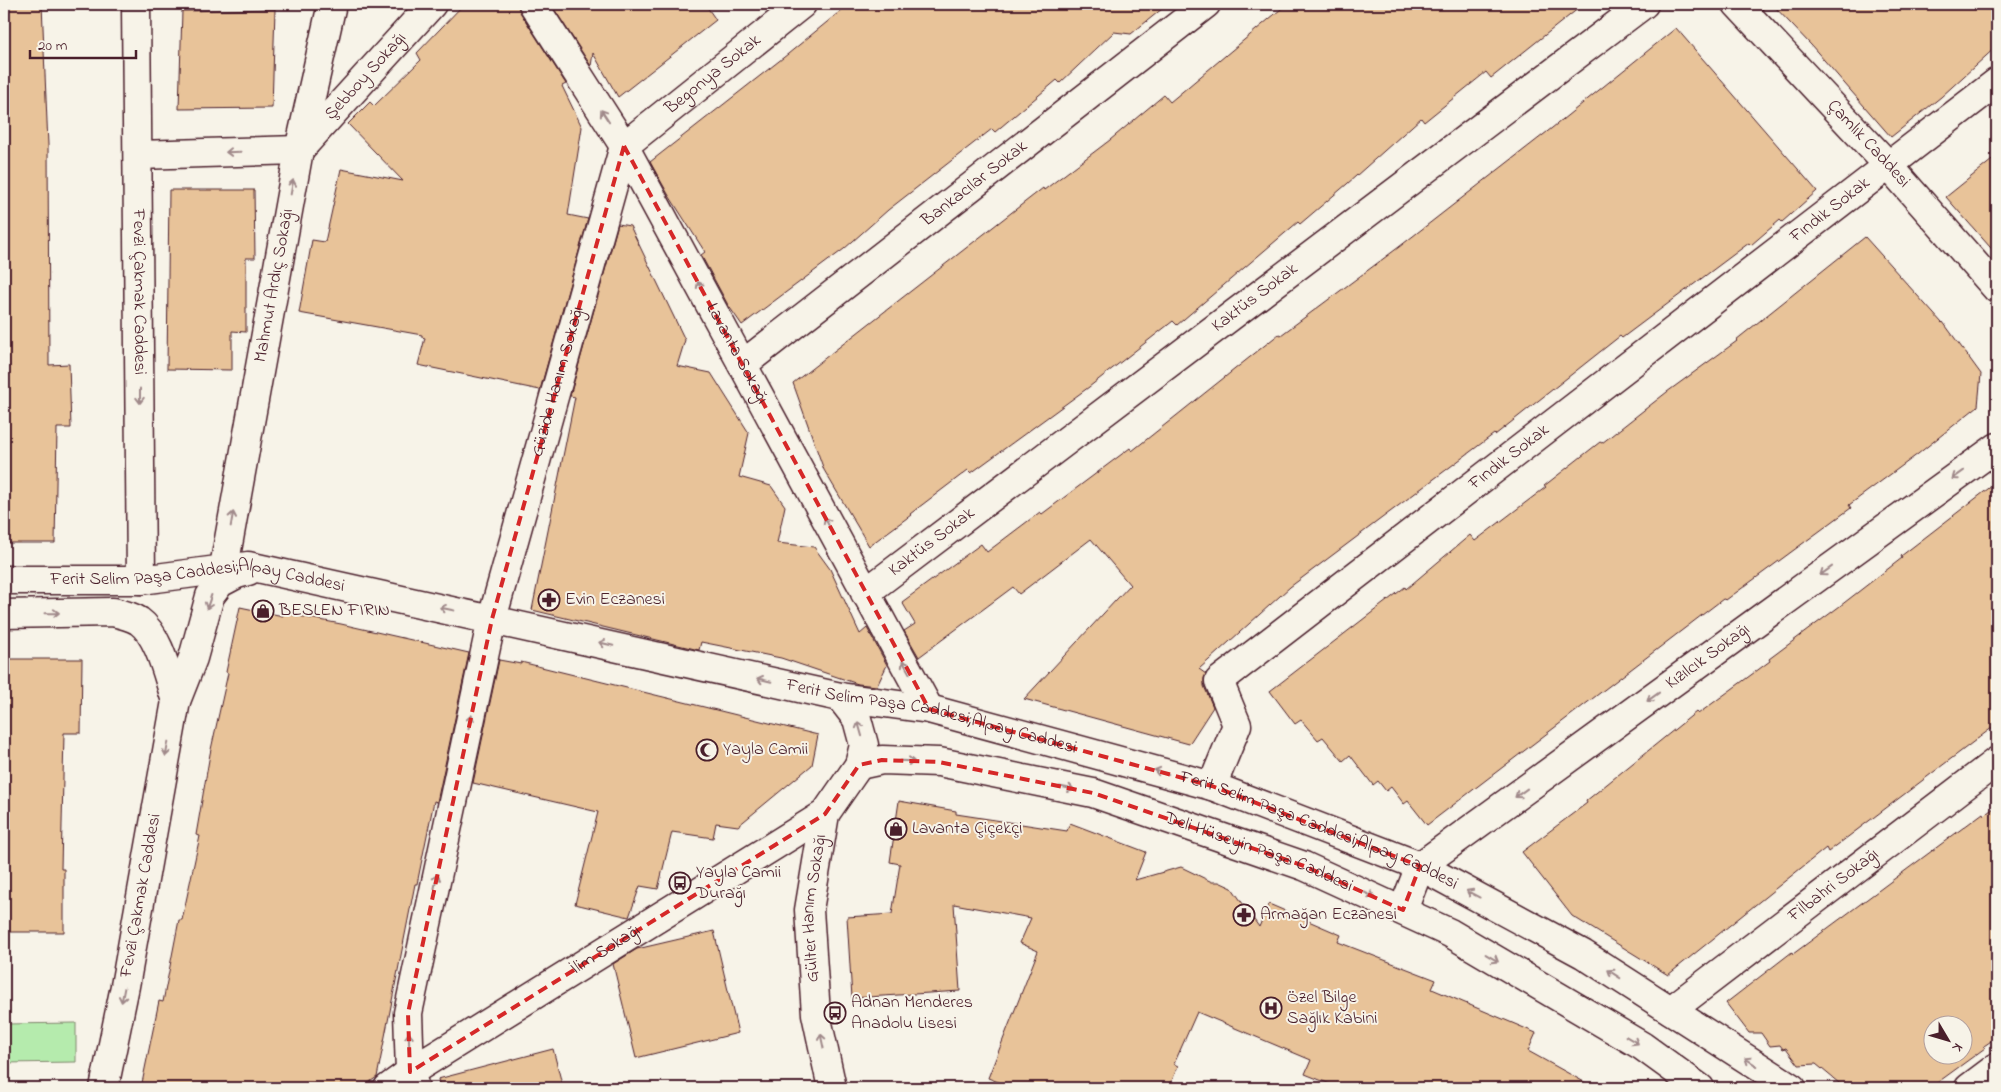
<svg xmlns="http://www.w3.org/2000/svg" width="2001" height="1092" viewBox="0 0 2001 1092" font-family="'Indie Flower',sans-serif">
  <rect width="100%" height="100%" fill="#f7f3e8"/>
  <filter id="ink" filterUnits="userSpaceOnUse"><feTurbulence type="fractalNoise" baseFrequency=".02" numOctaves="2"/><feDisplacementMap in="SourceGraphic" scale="10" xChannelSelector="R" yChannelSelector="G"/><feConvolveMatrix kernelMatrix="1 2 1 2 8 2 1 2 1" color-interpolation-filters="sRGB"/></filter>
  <g filter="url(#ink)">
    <path fill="#b5ebad" stroke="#80856c" d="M76,1023V1062L4,1063V1024Z"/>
    <path fill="#e8c399" stroke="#4a1f2b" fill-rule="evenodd" d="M4,4H42L48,145L49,365L69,364L71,428H57L55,543H4Z
      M464,4H518L520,12L566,84L562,86L582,127L568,215L588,219L540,390L418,365L425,338L422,337V335L299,313L312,240L325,242L341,169L403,181L348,124L370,102L374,106L421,60L417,53Z
      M551,4H705L716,20L618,97L593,53L591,66Z
      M849,4H1168L1131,34L1114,32L1060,83L1057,80L995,132L992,129L888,210L844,249L742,325L728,305L701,255L705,252L668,194L650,162L788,54Z
      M1287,4H1584L1491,78L1486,72L1424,122L1421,118L1347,184L1300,224L1298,222L1177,325L1173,321L1089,387L971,473L968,470L910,514L911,515L869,546L824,470L793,383L1043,188L1044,190L1110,140L1164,95L1170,102Z
      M1772,4H1997V46L1941,97L1891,137L1811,45Z
      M275,9L272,108L179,109L182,11Z
      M1676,28L1817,191L1782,222L1780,220L1751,245L1749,243L1622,338L1620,336L1495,435L1494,434L1290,587L1199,669L1206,674L1204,678V686L1213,707L1189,744L1024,699L1130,585L1091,539L1019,594L1013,587L919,657L904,631L915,624L902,602L981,544L987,552L1040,512L1042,514L1130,448L1132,451L1279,334L1281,335L1399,247L1552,128Z
      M1997,156V255L1946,197Z
      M169,190H254L255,258H246V332L232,331V370L167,369Z
      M618,224L630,226L685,340L677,366L711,373L749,433L739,477L771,486L785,506L777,543L814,547L830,569L860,634L867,628L887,665L877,686L858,684L781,658L701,642L699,650L532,610L575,397L570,396Z
      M1865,237L1942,323L1943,322L1981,374L1978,406L1918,454L1849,505L1851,508L1726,600L1723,599L1427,825L1408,801L1404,804L1391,787L1386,791L1378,781L1373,785L1350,755L1343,761L1323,737L1318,740L1301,720L1295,724L1270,691L1405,587L1406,589L1470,535L1475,541L1546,487L1544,486L1600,442L1602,443L1667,392L1737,341L1736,340Z
      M1997,482V724L1828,852L1826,848L1668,975L1572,916L1522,852L1587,803L1586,801L1696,712L1698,714L1770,661L1769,659L1840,606L1902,558L1901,556Z
      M240,607L283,616V613L341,624L469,653L437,802L434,801L417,884H415L377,1077L361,1088H141L159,1001L163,1002L179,920H182L200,836L196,835L210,754L228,673L226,672Z
      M4,659H82L81,733H64L61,869H64V932H4Z
      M499,660L521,664V662L818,735L812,765L738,826L716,823L713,838L672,832L658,889L640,886L629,917L575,904L598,812L473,783Z
      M899,801L956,811V814L1067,831L1070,823L1146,852L1135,880L1181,867L1212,882H1219L1232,888L1259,927L1269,904L1341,935L1338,942L1436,980L1432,989L1536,1033L1528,1051L1595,1088H1340L1305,1074L1311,1060L1197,1012L1174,1064L1178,1066L1169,1088H1014L988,1078L1038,951L1020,943L1031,918L954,904L960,991L852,998L847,917L892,914L900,864L890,862Z
      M1997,806V1037L1984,1046L1985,1048L1930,1088H1845L1816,1064L1799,1065L1786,1048L1783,1049L1780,1045L1770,1046L1761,1033H1749L1726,1003L1792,952L1793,954L1983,813L1984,815ZM1934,1024H1964V1054H1934Z
      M714,931L738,1033L636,1058L613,964L637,949Z
      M553,1049L563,1088H440L438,1079Z"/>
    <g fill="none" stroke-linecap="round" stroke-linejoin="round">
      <g stroke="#4a1f2b" stroke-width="31">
        <g id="street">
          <path id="s1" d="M136,4L141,580"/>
          <path id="s2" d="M533,4L624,146L929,709"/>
          <path id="s3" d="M1737,4L1889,166L1997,289"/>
          <path id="s4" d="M300,149L432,4"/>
          <path d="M138,155L299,150"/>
          <path id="s5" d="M742,365L1206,4"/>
          <path id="s6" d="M224,567L299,150L332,4"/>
          <path id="s7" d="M865,593L1644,4"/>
          <path id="s8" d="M1212,786L1237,725L1219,681L1997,82"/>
          <path id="s9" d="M1420,866L1997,447"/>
          <path id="s10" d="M1671,1010L1997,761"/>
          <path id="s11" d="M388,1088L410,1072L825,814"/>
          <path id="s12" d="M415,1088L410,1072L408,1013L492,619L624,146L802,4"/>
          <path id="s13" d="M832,1088L816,1014L809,910L825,814L859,765"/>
          <path d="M1969,1088L1997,1067"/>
        </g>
      </g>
      <g stroke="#4a1f2b" stroke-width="31">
        <g id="secondary">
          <path id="s14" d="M4,580H141L248,566L840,697L929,709L1212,786L1420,866L1583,954L1792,1088"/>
          <path d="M4,614L113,612C122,614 131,616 139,621C160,636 168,678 176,701"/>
          <path id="s15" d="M840,697L857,719L864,745L859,765L882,760L939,762L1093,793L1304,866L1450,933L1642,1046L1700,1088"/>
          <path d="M1403,910L1420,866"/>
          <path id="s16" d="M104,1088L125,986L176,701L193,658L210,596L220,583L237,574L248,571"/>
        </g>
      </g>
      <use href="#street" stroke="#f7f3e8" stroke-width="28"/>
      <use href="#secondary" stroke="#f7f3e8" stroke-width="28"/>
    </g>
    <defs><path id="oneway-shaft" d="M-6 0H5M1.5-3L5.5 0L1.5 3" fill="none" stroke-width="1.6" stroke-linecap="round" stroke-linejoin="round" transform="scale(1.25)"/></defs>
    <g stroke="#a0898a">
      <use href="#oneway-shaft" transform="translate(605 116) rotate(-123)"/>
      <use href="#oneway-shaft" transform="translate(233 152) rotate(178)"/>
      <use href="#oneway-shaft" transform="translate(292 187) rotate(-80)"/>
      <use href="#oneway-shaft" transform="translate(701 288) rotate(-118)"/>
      <use href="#oneway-shaft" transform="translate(140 396) rotate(90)"/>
      <use href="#oneway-shaft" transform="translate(1958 475) rotate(144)"/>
      <use href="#oneway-shaft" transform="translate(232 519) rotate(-80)"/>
      <use href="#oneway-shaft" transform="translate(828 524) rotate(-118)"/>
      <use href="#oneway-shaft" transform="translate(1826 571) rotate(144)"/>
      <use href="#oneway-shaft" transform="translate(209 602) rotate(109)"/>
      <use href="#oneway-shaft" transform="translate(447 609) rotate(-168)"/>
      <use href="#oneway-shaft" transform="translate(52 613) rotate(-1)"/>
      <use href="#oneway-shaft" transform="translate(606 644) rotate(-167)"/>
      <use href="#oneway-shaft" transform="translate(906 667) rotate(-119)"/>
      <use href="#oneway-shaft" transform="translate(764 680) rotate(-167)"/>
      <use href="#oneway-shaft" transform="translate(1653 697) rotate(144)"/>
      <use href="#oneway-shaft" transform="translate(470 722) rotate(-78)"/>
      <use href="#oneway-shaft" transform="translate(860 729) rotate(-106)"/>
      <use href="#oneway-shaft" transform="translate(167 749) rotate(100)"/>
      <use href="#oneway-shaft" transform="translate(907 761) rotate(2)"/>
      <use href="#oneway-shaft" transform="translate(1161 772) rotate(-165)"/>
      <use href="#oneway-shaft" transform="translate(1067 788) rotate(12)"/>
      <use href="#oneway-shaft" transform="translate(1521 793) rotate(144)"/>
      <use href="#oneway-shaft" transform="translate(436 881) rotate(-78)"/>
      <use href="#oneway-shaft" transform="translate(1368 894) rotate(24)"/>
      <use href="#oneway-shaft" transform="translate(1473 894) rotate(-152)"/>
      <use href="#oneway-shaft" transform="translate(1492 958) rotate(31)"/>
      <use href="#oneway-shaft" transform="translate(1614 974) rotate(-147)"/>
      <use href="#oneway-shaft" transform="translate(123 995) rotate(101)"/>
      <use href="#oneway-shaft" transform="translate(409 1040) rotate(-92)"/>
      <use href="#oneway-shaft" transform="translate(1632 1040) rotate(31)"/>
      <use href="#oneway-shaft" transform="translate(822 1041) rotate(-102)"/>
      <use href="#oneway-shaft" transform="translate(1751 1062) rotate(-147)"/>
    </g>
  </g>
  <path fill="none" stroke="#d62828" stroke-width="4" stroke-dasharray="10 6" stroke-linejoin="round" d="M624,146L929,709L1212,786L1420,866L1403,910L1304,866L1093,793L939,762L882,760L859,765L825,814L410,1072L408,1013L492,619Z"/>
  <defs>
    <g id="pharmacy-ring" transform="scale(1.125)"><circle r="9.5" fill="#f7f3e8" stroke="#4a1f2b" stroke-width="1.5"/><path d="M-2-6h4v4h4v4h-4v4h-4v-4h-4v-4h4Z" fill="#4a1f2b"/></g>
    <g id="shop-ring" transform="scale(1.125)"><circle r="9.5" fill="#f7f3e8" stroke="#4a1f2b" stroke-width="1.5"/><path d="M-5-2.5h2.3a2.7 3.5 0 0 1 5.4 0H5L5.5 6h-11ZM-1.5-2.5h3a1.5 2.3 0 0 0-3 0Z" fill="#4a1f2b"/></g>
    <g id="mosque-ring" transform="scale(1.125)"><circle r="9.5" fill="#f7f3e8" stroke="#4a1f2b" stroke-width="1.5"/><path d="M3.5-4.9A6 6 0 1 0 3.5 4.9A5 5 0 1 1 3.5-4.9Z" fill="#4a1f2b"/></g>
    <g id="bus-ring" transform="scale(1.125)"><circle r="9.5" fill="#f7f3e8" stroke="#4a1f2b" stroke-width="1.5"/><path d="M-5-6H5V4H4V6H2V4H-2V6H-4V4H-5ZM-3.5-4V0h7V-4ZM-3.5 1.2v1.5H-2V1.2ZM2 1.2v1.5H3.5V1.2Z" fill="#4a1f2b"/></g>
    <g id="hospital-ring" transform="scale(1.125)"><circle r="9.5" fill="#f7f3e8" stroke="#4a1f2b" stroke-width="1.5"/><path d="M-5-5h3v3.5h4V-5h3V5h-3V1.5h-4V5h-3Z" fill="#4a1f2b"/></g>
  </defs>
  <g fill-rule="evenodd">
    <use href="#pharmacy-ring" x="549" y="600"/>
    <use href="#shop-ring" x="263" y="611"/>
    <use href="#mosque-ring" x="707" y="750"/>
    <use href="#shop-ring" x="896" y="829"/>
    <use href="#bus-ring" x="680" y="883"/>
    <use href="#pharmacy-ring" x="1244" y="915"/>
    <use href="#hospital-ring" x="1271" y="1008"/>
    <use href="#bus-ring" x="835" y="1013"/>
  </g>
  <g text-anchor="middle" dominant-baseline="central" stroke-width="4" stroke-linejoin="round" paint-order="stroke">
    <g font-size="18" fill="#4a1f2b" stroke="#f7f3e8">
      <text stroke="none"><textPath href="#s12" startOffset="1084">Begonya Sokak</textPath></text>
      <text stroke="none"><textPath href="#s4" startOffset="98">Şebboy Sokağı</textPath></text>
      <text stroke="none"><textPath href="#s3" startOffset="192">Çamlık Caddesi</textPath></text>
      <text stroke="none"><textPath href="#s5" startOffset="295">Bankacılar Sokak</textPath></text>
      <text stroke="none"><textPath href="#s8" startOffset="885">Fındık Sokak</textPath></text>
      <text stroke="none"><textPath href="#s6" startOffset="286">Mahmut Ardıç Sokağı</textPath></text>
      <text stroke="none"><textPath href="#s1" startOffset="288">Fevzi Çakmak Caddesi</textPath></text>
      <text stroke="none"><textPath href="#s7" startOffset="489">Kaktüs Sokak</textPath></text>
      <text stroke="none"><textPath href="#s2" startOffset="405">Lavanta Sokağı</textPath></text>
      <text stroke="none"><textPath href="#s12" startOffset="725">Güzide Hanım Sokağı</textPath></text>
      <text stroke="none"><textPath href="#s8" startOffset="480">Fındık Sokak</textPath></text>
      <text stroke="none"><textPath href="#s7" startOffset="84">Kaktüs Sokak</textPath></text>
      <text stroke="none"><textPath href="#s14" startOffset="195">Ferit Selim Paşa Caddesi;Alpay Caddesi</textPath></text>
      <text stroke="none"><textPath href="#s9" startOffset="356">Kızılcık Sokağı</textPath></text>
      <text stroke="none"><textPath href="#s14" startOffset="945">Ferit Selim Paşa Caddesi;Alpay Caddesi</textPath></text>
      <text stroke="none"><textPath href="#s14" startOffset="1350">Ferit Selim Paşa Caddesi;Alpay Caddesi</textPath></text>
      <text stroke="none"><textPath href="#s15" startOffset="489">Deli Hüseyin Paşa Caddesi</textPath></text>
      <text stroke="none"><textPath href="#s10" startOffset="205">Filbahri Sokağı</textPath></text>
      <text stroke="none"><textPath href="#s16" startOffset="196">Fevzi Çakmak Caddesi</textPath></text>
      <text stroke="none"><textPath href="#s13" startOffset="182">Gülter Hanım Sokağı</textPath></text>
      <text stroke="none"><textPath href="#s11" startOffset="258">İlim Sokağı</textPath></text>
    </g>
    <g font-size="18" fill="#4a1f2b" stroke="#f7f3e8" text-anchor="start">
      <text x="565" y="600">Evin Eczanesi</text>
      <text x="279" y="611">BESLEN FIRIN</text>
      <text x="723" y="750">Yayla Camii</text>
      <text x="912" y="829">Lavanta Çiçekçi</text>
      <text x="696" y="873">Yayla Camii<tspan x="696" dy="21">Durağı</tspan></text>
      <text x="1260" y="915">Armağan Eczanesi</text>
      <text x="1287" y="998">Özel Bilge<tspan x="1287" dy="21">Sağlık Kabini</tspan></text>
      <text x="851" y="1003">Adnan Menderes<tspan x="851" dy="21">Anadolu Lisesi</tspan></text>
    </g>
  </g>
  <rect width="2001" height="1092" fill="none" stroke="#f7f3e8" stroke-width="20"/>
  <rect x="10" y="10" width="1981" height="1072" fill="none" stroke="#4a1f2b" stroke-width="2" filter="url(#ink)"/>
  <g transform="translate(1948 1040) rotate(128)"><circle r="24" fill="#f7f3e8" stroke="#b29e9c"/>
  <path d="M0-4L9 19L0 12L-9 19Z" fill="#4a1f2b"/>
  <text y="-8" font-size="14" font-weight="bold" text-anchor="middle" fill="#4a1f2b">K</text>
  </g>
  <path d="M30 50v8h106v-8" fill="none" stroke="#4a1f2b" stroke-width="2.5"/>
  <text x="38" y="50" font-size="15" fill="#4a1f2b" stroke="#f7f3e8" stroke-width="4" paint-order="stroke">20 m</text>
</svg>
